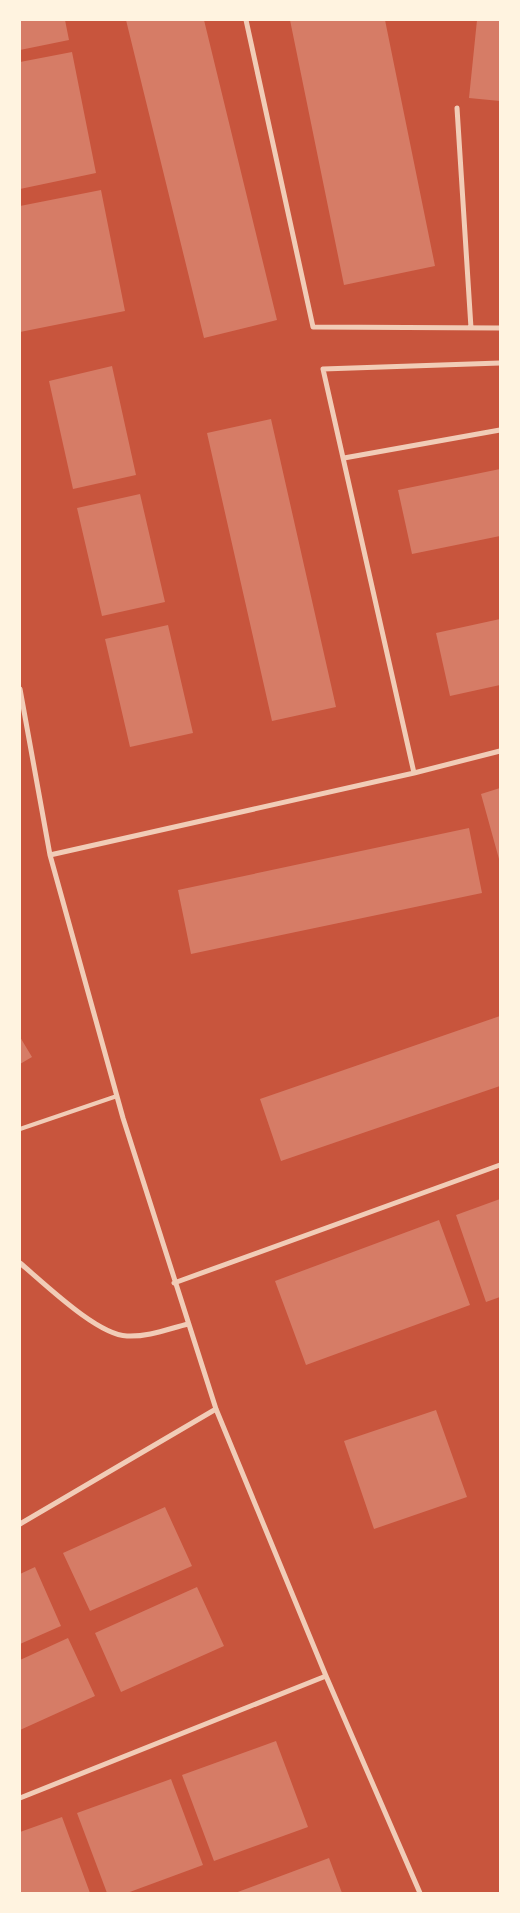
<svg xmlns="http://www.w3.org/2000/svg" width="520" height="1913" viewBox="0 0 520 1913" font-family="Cabin,sans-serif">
  <rect width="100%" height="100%" fill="#c8553d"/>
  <path fill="#d67c66" d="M20,20H65L69,40L20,50Z
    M126,20H204L277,320L204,338Z
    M290,20H385L435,266L344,285Z
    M477,20H500V101L469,98Z
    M72,52L96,173L20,189V62Z
    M101,190L125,311L20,332V206Z
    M112,366L136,475L73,489L49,381Z
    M271,419L336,707L272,721L207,433Z
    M500,469V536L412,554L398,490Z
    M140,494L165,602L102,616L77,508Z
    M500,619V685L450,696L436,633Z
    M168,625L193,733L130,747L105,639Z
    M500,788V859H499L481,794Z
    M469,828L482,893L191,954L178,890Z
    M500,1016V1086L281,1161L260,1099Z
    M20,1037L32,1057L20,1064Z
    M500,1199V1297L486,1302L456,1215Z
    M439,1220L470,1305L306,1365L275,1281Z
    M436,1410L467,1497L374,1529L344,1441Z
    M165,1507L192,1566L90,1611L63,1553Z
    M35,1567L61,1626L20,1644V1574Z
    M197,1587L224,1646L121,1692L95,1633Z
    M68,1638L95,1696L20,1730V1660Z
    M276,1741L308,1827L214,1861L182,1775Z
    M171,1779L203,1865L127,1893H107L77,1813Z
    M62,1817L90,1893H20V1832Z
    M329,1858L342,1893H235Z"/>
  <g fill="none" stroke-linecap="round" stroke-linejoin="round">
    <path stroke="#f1ccb7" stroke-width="4" d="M20,1129L117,1096"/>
    <path stroke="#f1ccb7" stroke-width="5" d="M246,20L313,327L500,328
      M457,108L471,328
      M344,458L500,430
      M20,689L50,855L123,1118L216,1409L326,1676L420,1893
      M414,773L323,369L500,363
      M50,855L414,773L500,751
      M20,1263C44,1283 97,1335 127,1336C148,1337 168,1329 188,1324
      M174,1283L500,1165
      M20,1524L216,1409
      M20,1798L326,1676"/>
  </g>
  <rect width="520" height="1913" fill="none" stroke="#fff3e0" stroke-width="42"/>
</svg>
